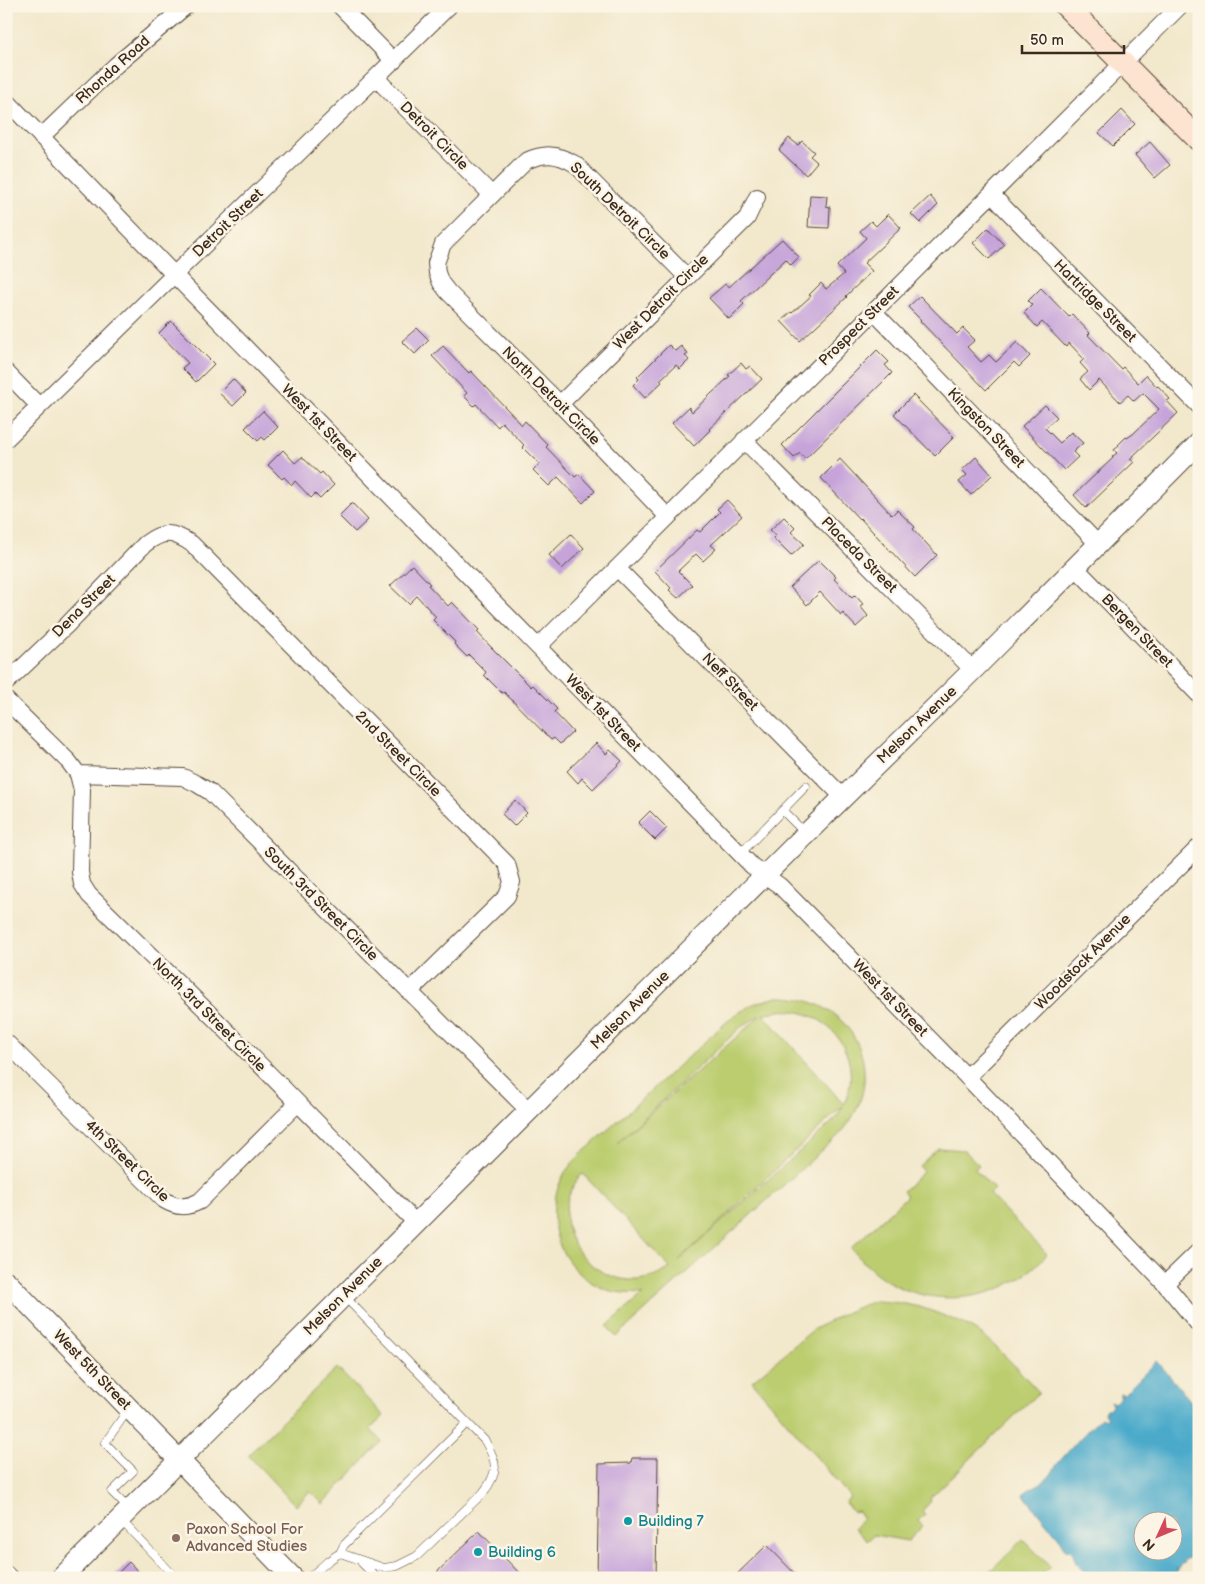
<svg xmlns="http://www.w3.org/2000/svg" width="1205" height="1584" viewBox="0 0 1205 1584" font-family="'Balsamiq Sans',sans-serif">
  <rect width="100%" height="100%" fill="#fcf5e5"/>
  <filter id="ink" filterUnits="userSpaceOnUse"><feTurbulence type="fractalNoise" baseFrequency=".02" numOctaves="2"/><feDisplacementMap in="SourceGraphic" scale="10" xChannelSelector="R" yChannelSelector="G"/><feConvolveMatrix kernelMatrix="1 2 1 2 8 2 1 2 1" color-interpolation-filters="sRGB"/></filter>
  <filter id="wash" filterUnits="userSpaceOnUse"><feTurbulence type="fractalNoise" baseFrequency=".0096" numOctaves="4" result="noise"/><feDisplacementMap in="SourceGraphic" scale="20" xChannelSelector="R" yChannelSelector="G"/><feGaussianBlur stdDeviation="1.12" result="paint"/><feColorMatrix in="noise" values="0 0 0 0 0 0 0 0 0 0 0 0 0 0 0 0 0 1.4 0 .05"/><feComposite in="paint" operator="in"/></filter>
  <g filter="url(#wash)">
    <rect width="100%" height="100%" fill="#f2e8cc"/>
    <path fill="#bccd6f" stroke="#7c7c46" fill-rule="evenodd" d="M777,997C855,995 893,1078 839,1135L616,1337L607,1326L643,1294C630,1293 617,1294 605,1289C564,1274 544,1228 558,1188C562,1175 570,1165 579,1156L732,1017L753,1004ZM778,1011C789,1010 799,1011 809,1015C843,1028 861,1070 844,1104L763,1014ZM760,1015V1016L616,1144L741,1027ZM843,1106L837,1117L830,1124L678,1261ZM582,1174H583L670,1268C609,1311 532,1230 582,1174Z
      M938,1148L964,1150L979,1165L975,1169L994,1189L989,1194L1047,1254C1007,1302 933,1312 881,1277C870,1269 860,1259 851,1248L907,1196L903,1191L923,1172L919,1166Z
      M875,1301C903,1302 921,1306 947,1317C956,1321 966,1324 975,1330C999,1347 1019,1371 1039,1392L930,1498L931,1501L922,1511L925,1514L918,1521L923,1526L908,1541L874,1535L867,1541L854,1528L863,1519L858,1511L853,1512L845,1503L850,1497L752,1381L814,1329L853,1309Z
      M337,1368L384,1416L370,1429L382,1441L323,1504L310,1491L296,1506L248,1455Z
      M1023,1539L1050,1567L1038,1578H983Z"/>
    <path fill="#4baaca" stroke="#436a74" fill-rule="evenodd" d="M1157,1361L1199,1411V1551L1194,1552L1192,1557L1186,1559L1184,1562L1185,1563L1181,1564L1178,1569H1175L1178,1571L1175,1574L1173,1573L1176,1577L1175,1578H1090L1076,1563L1072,1551C1068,1550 1062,1549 1062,1542L1023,1494C1030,1487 1041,1485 1048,1478C1053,1473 1055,1466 1059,1462C1073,1446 1086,1431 1101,1417L1104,1419L1107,1417L1104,1413L1106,1409H1109L1112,1405L1111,1401L1115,1403L1120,1397V1393L1124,1394ZM1142,1522H1172V1552H1142Z"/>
    <g id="blocks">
      <path fill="#c6a4da" d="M1122,110L1135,124L1113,146L1099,133Z
        M789,138L798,145L802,141L814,152L810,156L817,162L806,175L779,150Z
        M1150,142L1170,165L1155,178L1135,155Z
        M810,195L827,196L826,206L830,207L829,228L808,227Z
        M930,196L938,205L920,223L911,214Z
        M888,214L901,228L864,263L872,271L846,296L847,297L800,341L781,321L791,312L792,313L811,296L809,295L821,283L826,289L844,274L837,266L866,238L860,231L871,221L876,226Z
        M988,228L1004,245L989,259L973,243Z
        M782,239L799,257L791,265L786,259L741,301L744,304L729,319L709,298L725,284L729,287Z
        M1041,288L1069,317L1072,314L1090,333L1088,335L1121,369L1123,367L1138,383L1146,375L1157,387L1158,386L1170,399L1167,401L1178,413L1130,459L1134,462L1086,508L1074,495L1113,458L1112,457L1117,453L1114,450L1119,446L1118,445L1126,437L1127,438L1133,434L1159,409L1143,393L1134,401L1128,395L1120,402L1099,380L1089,390L1080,379L1088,372L1080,363L1084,359L1069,343L1066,347L1042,322L1037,327L1024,313L1032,305L1028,301Z
        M920,296L957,334L963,328L975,340L967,347L981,362L989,355L996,362L1017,342L1030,356L1019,367L1014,362L986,390L920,321L921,320L908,307Z
        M171,321L214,364L196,382L182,368L188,363L159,333Z
        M417,328L429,340L415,354L402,341Z
        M669,345L675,351L681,346L688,354L685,356L689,360L680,369L676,365L660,380L662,382L645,398L633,385L639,379L637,377Z
        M443,346L469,373L471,371L522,425L525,421L548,445L546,447L575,477L579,474L595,491L583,503L558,477L549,486L533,470L539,464L522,447L524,445L502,422L498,427L476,404L474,406L464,396L467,393L432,356Z
        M877,350L889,362L885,365L892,373L805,459L800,453L794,458L782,445Z
        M741,363L746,369L750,366L762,379L709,429L710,430L694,446L672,423L689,407L692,412L730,376L728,375Z
        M233,379L246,393L233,406L219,393Z
        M913,395L954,437L935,456L894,414Z
        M1045,405L1057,417L1045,428L1060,443L1071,432L1083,443L1073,452L1078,457L1064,470L1022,426Z
        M263,411L278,427L265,440L262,437L258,441L245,428Z
        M283,450L295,463L302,457L320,474L322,472L334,485L320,499L315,494L311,498L295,481L292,485L284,477L282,479L268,465Z
        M976,457L992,475L971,495L959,482L967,475L962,470Z
        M840,459L892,515L897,510L915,527L913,529L937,555L915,577L860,518L859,519L821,478Z
        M727,500L742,516L711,545L716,549L703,561L696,554L678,571L692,585L678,598L669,590L671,588L655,571L697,530L700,532L720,512L717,509Z
        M352,503L368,520L355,532L339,516Z
        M784,517L795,528L791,532L804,544L791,556L773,538L776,535L770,530Z
        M571,534L584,548L562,569L549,555Z
        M819,560L836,577L834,579L852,598L855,595L863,604L860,606L868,616L856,627L843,613L841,615L820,592L807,605L790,587Z
        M412,565L430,584L428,585L448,606L452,602L479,630L477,632L489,645L531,687L533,685L557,709L554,712L573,732L560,744L554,738L551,740L504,692L502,693L484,675L486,672L469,655L467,657L454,644L455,642L433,620L436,617L417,596L409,604L390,586Z
        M596,743L606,754L610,750L622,761L593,789L582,778L578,783L567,771Z
        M515,800L527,813L514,826L502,814Z
        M650,811L667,828L655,840L638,823Z
        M632,1458H658L656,1578H597L599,1464L631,1463Z
        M479,1531L524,1578H431Z
        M767,1545L799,1578H733Z
        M129,1562L144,1578H113Z"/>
    </g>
  </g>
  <g filter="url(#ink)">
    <use href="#blocks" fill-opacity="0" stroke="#564638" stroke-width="1"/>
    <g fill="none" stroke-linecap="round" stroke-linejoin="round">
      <g stroke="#564638" stroke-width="9">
        <path id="service" d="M783,811L806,834
          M740,854L806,786
          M128,1410L105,1443L133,1471L112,1492L128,1508
          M120,1519L176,1578
          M340,1553L344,1545L467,1423
          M362,1563L377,1578
          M309,1578L328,1561L340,1553L384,1568L397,1566L417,1556L483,1493C499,1472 498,1463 485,1441L344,1296"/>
      </g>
      <g stroke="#564638" stroke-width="18">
        <path id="minor" d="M340,6L394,61
          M376,78L491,194
          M6,100L187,288L752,866L780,886L967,1077L1165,1284L1199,1325
          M41,137L116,65L186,6
          M992,195L1199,406
          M874,312L1098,544
          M6,372L39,406
          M560,404L747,218L757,197
          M6,439L449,6
          M744,440L973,670
          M668,517L560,404L448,292L441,283L437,273L436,263L443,244L526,161C545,153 556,153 575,164L687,277
          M1075,567L1199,695
          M617,568L843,797
          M538,647L1180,6
          M6,683L67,625L145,544C164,530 172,531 192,544L507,864L512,882L507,896L409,992
          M6,700L69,762L78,774L82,790L80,872L82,884L89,895L217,1021L416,1223
          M78,774L183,777L197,784L210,792L529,1111
          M6,1042L164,1200C177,1208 187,1208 200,1201L297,1104
          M967,1077L1199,847
          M1165,1284L1199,1251
          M6,1574L10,1578"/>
      </g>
      <g stroke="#564638" stroke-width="22">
        <path id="tertiary" d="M6,1281L293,1578
          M61,1578L806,834L973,670L1199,443"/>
      </g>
      <g stroke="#564638" stroke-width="24">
        <path id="secondary" d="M1066,6L1199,140"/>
      </g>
      <use href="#service" stroke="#fff" stroke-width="8"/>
      <use href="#minor" stroke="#fff" stroke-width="16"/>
      <use href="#tertiary" stroke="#fff" stroke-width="20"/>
      <use href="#secondary" stroke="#fde4d1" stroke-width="22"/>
    </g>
  </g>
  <g fill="#0f9aa8" stroke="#fcf5e5" stroke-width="2">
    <circle cx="628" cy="1521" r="5"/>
    <circle cx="478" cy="1552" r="5"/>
  </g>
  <circle fill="#8d6e63" stroke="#fcf5e5" stroke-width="2" cx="176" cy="1538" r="5"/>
  <g text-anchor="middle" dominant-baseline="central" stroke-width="5" stroke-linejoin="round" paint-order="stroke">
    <g font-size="15" fill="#3b2a1e" stroke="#fcf5e5">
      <text transform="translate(113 70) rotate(-42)">Rhonda Road</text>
      <text transform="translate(434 136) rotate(45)">Detroit Circle</text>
      <text transform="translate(620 211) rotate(44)">South Detroit Circle</text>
      <text transform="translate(228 223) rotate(-44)">Detroit Street</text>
      <text transform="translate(1095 301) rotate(45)">Hartridge Street</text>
      <text transform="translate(661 302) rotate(-45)">West Detroit Circle</text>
      <text transform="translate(859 326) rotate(-45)">Prospect Street</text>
      <text transform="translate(551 396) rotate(45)">North Detroit Circle</text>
      <text transform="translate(319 423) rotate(46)">West 1st Street</text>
      <text transform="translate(986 428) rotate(46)">Kingston Street</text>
      <text transform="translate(859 555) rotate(45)">Placeda Street</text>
      <text transform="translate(84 606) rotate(-45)">Dena Street</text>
      <text transform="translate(1137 631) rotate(46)">Bergen Street</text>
      <text transform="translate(730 682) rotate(46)">Neff Street</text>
      <text transform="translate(603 713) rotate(46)">West 1st Street</text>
      <text transform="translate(917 725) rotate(-44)">Melson Avenue</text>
      <text transform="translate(398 754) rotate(45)">2nd Street Circle</text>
      <text transform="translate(321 904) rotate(45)">South 3rd Street Circle</text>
      <text transform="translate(1083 962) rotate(-45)">Woodstock Avenue</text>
      <text transform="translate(890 998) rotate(46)">West 1st Street</text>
      <text transform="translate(630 1010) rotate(-45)">Melson Avenue</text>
      <text transform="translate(209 1015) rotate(45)">North 3rd Street Circle</text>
      <text transform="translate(127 1161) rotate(44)">4th Street Circle</text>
      <text transform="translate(343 1296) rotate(-45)">Melson Avenue</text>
      <text transform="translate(92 1370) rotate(46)">West 5th Street</text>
    </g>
    <g font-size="15" fill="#0d838f" stroke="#fcf5e5" text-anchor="start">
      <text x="638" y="1521">Building 7</text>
      <text x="488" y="1552">Building 6</text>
    </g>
    <g font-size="15" fill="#785e54" stroke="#fcf5e5" text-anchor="start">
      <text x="186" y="1529">Paxon School For<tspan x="186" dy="17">Advanced Studies</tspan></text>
    </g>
  </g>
  <rect width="1205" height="1584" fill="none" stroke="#fcf5e5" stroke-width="25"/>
  <g transform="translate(1158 1536) rotate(226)"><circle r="24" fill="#fcf5e5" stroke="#afa495"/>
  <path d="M0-4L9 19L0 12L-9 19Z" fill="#d1495b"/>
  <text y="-8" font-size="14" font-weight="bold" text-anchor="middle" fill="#3b2a1e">N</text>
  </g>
  <path d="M1022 45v8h102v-8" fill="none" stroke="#3b2a1e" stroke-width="2.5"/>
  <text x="1030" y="45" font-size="15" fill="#3b2a1e" stroke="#fcf5e5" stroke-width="4" paint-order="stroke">50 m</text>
</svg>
